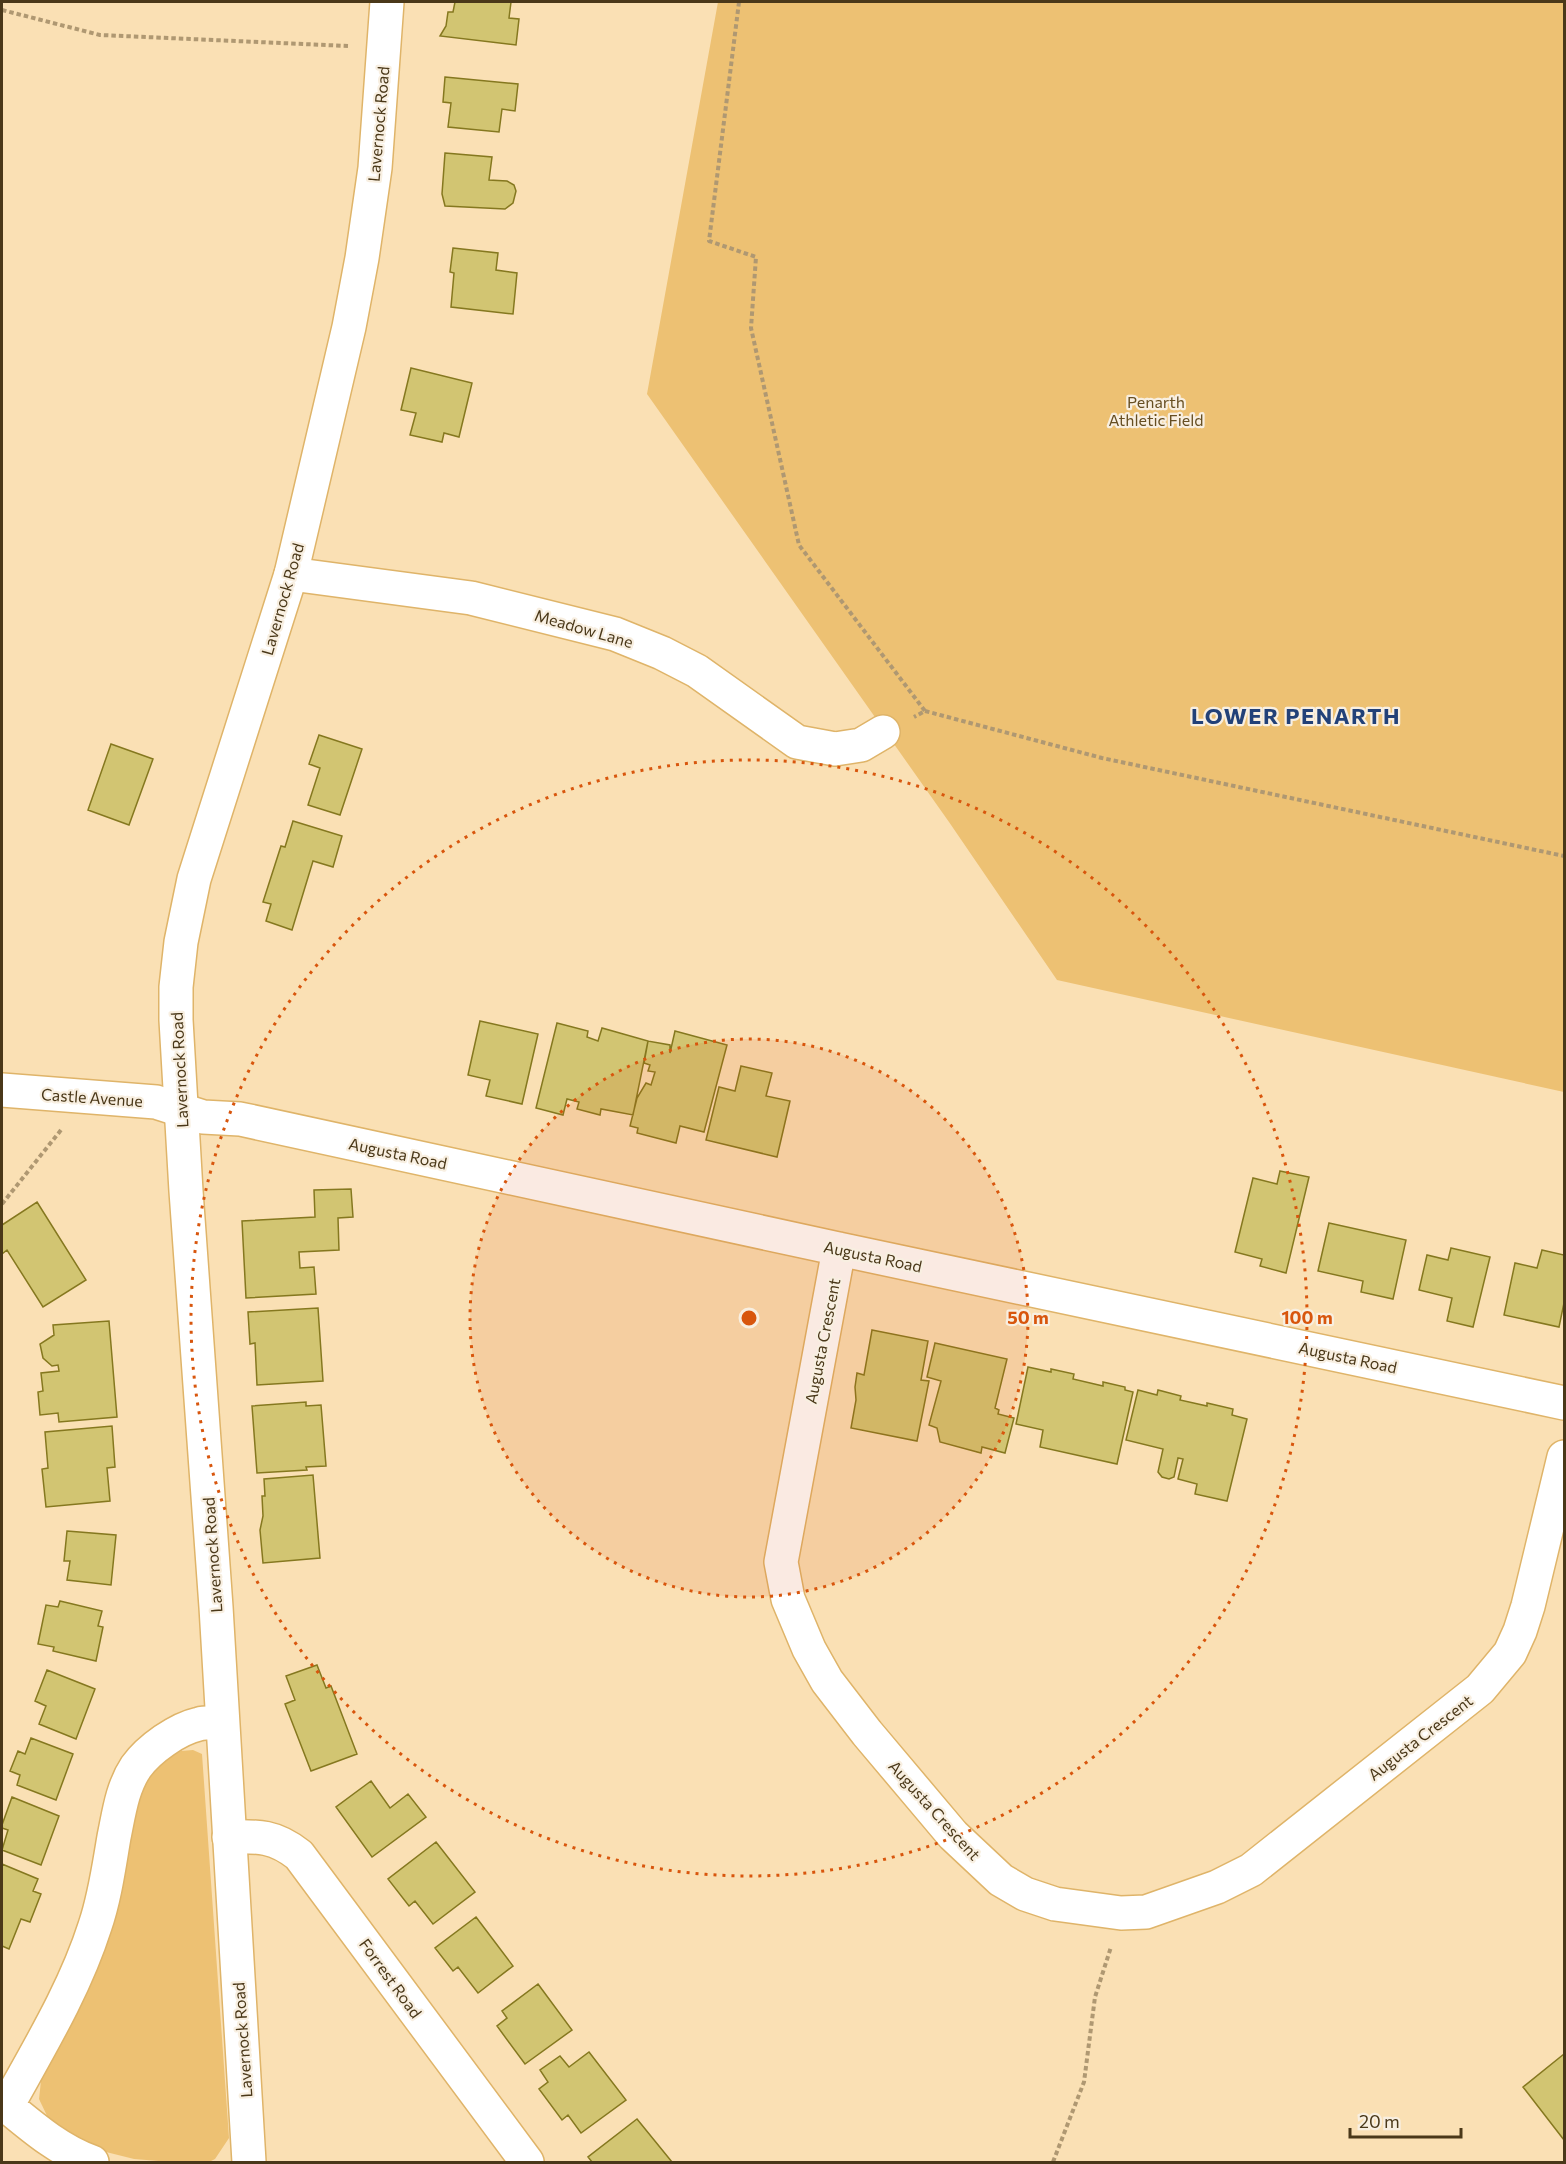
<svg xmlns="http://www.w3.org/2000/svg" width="1566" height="2164" viewBox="0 0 1566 2164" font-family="Commissioner,sans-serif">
  <rect width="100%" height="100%" fill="#fae0b4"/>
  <path fill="#edc173" d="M718,2H1564V1092L1057,980L949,822L647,394Z
    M193,1750L202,1754L229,2138L215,2159L209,2162H171L134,2159L94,2149L50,2122L39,2099L41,2081L46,2067L104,1951L116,1911L140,1790L152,1771L168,1758L181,1751Z"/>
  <path fill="#d2c572" stroke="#85781f" stroke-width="1.5" d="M455,2H511L509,18L519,19L516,45L440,36L446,26L448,12H453Z
    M445,77L518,84L515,111L502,109L499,132L448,127L451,103L443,102Z
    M445,153L492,157L489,180L507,181L514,185L516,191L513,203L505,209L445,206L442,194Z
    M453,248L498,253L496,270L517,273L513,314L451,307L454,273L450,272Z
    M411,368L472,383L459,437L444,433L442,442L410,435L416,413L401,410Z
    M319,735L362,749L340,815L308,805L320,768L309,764Z
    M111,744L153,759L129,825L88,810Z
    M293,821L342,836L333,867L313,861L292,930L266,921L271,904L263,902L281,846L285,847Z
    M480,1021L538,1034L522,1104L486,1096L490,1080L468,1075Z
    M557,1023L588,1031L587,1037L598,1041L602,1028L648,1041L633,1115L601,1109L600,1115L577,1109L579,1102L567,1099L563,1115L536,1108Z
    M675,1031L727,1045L704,1132L680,1126L676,1143L637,1133L638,1128L630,1126L637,1098L646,1083L651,1085L655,1072L648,1071L650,1065L644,1063L648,1041L670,1045V1053Z
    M741,1066L772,1073L766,1096L790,1101L777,1157L706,1140L719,1087L735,1091Z
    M1280,1171L1309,1177L1286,1273L1260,1266L1262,1259L1235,1252L1253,1178L1277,1184Z
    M351,1189L353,1217L338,1218L339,1250L299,1252L300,1268L314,1267L316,1294L246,1298L242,1221L315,1217L314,1190Z
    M37,1202L86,1280L43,1307L7,1250L2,1254V1225Z
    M1329,1223L1406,1240L1393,1299L1361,1292L1363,1281L1318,1271Z
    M1451,1248L1490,1257L1473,1327L1447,1321L1452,1298L1419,1290L1427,1255L1448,1260Z
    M1542,1250L1564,1255V1303L1559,1327L1504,1315L1515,1263L1537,1268Z
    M318,1308L323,1381L257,1385L255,1343L250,1344L248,1312Z
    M109,1321L117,1417L59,1422L58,1413L40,1415L38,1392L43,1391L41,1373L59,1371L58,1365L52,1366L43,1358L40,1344L54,1335L53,1325Z
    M872,1330L928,1341L921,1380L929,1381L917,1441L851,1428L856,1400L855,1387L857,1373L864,1375Z
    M935,1343L1007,1359L995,1408L999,1410L998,1414L1014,1418L1005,1453L982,1447L981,1453L940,1442L937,1428L929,1425L941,1381L927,1377Z
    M1028,1367L1051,1372V1369L1074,1374L1073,1379L1103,1386V1382L1125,1387V1390L1133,1392L1117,1464L1040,1447L1043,1430L1016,1424Z
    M1138,1390L1157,1395L1158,1390L1181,1396L1180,1400L1207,1406V1403L1233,1409L1232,1415L1247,1419L1227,1501L1195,1494L1197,1484L1178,1479L1183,1459L1178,1458L1174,1477L1169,1479L1162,1477L1158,1472L1163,1449L1126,1440Z
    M306,1402V1406L321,1405L326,1466L306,1467L307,1470L257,1473L252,1406Z
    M112,1426L115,1467L107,1468L110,1501L46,1507L42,1469L48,1468L45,1432Z
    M313,1475L320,1558L263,1563L260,1530L263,1516L262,1496H265L264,1479Z
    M67,1531L116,1535L111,1585L67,1580L70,1561H64Z
    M60,1601L102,1611L98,1626L103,1627L96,1661L53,1651L54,1647L38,1644L46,1605L58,1607Z
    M317,1665L326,1688L331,1686L357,1754L311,1771L285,1704L295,1700L286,1676Z
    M47,1670L95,1689L76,1739L39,1724L46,1706L35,1701Z
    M31,1738L73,1754L56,1800L17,1785L20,1775L10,1771L18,1751L25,1754Z
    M371,1781L390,1808L408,1794L426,1817L372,1857L336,1807Z
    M12,1797L59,1816L41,1865L2,1850L8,1830L2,1828V1825Z
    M436,1842L475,1892L433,1924L415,1901L409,1906L388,1879Z
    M2,1864L38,1879L33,1891L41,1894L30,1922L21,1919L9,1949L2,1946Z
    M476,1917L513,1966L478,1993L458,1967L453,1971L435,1948Z
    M538,1984L572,2030L525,2064L497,2026L507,2018L502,2011Z
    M589,2052L626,2100L581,2133L568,2115L562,2120L539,2089L548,2082L540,2070L560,2056L569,2067Z
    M1564,2054V2140L1523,2087Z
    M637,2119L672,2162H592L588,2157Z"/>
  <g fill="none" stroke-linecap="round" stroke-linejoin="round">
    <g stroke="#dfb469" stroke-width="36">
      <path id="minor" d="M291,574L471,598L615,634L662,653L697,671L797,742L835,749L861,745L883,732
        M2,1090L156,1102L203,1117L240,1119L839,1249L1564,1403
        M839,1249L781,1562L788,1599L809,1649L827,1681L867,1733L953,1835L1001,1880L1025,1894L1055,1904L1121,1913L1146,1912L1217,1887L1251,1870L1480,1689L1510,1653L1520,1631L1528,1606L1564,1457
        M229,1837C259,1836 275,1836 299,1855L527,2162
        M2,2102C30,2125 58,2150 92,2162
        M7,2106C39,2048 75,1989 95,1926C105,1897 109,1866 114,1837C119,1813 122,1788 136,1767C149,1749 177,1729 199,1724C206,1722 214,1723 222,1723"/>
    </g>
    <g stroke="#dfb469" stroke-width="36">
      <path id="major" d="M249,2162L216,1607L186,1191L176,1020V987L181,942L194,879L291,574L349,327L362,258L375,168L387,2"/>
    </g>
    <path stroke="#af9872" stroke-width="4" stroke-dasharray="4.5 3" stroke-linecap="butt" d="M739,2L709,241L756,257L751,328L799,545L925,711L914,717
      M2,10L100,35L348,46
      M925,711L1102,758L1564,856
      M2,1204L61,1130
      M1053,2162L1084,2082L1095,1997L1111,1947"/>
    <use href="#minor" stroke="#fff" stroke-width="33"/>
    <use href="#major" stroke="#fff" stroke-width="33"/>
  </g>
  <circle cx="749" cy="1318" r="279" fill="#d8560d" fill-opacity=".12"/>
  <g fill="none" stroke="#d8560d" stroke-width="3" stroke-dasharray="3 6">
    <circle cx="749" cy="1318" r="279"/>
    <circle cx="749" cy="1318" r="558"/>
  </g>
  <g text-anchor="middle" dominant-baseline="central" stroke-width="4.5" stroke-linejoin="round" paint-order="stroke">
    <g font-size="16" fill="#4a3819" stroke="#f8efe1">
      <text transform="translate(378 124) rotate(-85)">Lavernock Road</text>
      <text transform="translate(282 599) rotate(-74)">Lavernock Road</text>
      <text transform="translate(584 628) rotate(16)">Meadow Lane</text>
      <text transform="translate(179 1070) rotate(-93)">Lavernock Road</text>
      <text transform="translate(92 1097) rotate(4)">Castle Avenue</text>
      <text transform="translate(398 1153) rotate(12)">Augusta Road</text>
      <text transform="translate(873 1256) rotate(12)">Augusta Road</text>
      <text transform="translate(822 1341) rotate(-79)">Augusta Crescent</text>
      <text transform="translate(1348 1357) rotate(12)">Augusta Road</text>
      <text transform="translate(212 1555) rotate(-94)">Lavernock Road</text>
      <text transform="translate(1420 1737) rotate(-38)">Augusta Crescent</text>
      <text transform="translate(935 1810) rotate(48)">Augusta Crescent</text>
      <text transform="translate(391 1978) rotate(54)">Forrest Road</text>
      <text transform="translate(242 2040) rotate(-94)">Lavernock Road</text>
    </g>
    <g font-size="16" fill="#664e21" stroke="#f8efe1">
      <text x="1156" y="401">Penarth<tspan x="1156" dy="18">Athletic Field</tspan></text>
    </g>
    <g font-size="22" font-weight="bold" letter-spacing="1.5" fill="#224178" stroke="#f8efe1">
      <text x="1296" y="715">LOWER PENARTH</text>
    </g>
  </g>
  <circle cx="749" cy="1318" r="9" fill="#d8560d" stroke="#f8efe1" stroke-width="3"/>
  <g font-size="18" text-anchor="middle" font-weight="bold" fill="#d8560d" stroke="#f8efe1" stroke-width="4.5" stroke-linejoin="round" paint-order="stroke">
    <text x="1028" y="1324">50 m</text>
    <text x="1307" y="1324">100 m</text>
  </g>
  <rect width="1566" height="2164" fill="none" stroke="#4a3819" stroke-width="6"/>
  <path d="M1350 2128v9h111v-9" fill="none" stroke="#4a3819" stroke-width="3"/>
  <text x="1359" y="2128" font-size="18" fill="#4a3819" stroke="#f8efe1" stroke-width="4.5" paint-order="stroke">20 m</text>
</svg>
